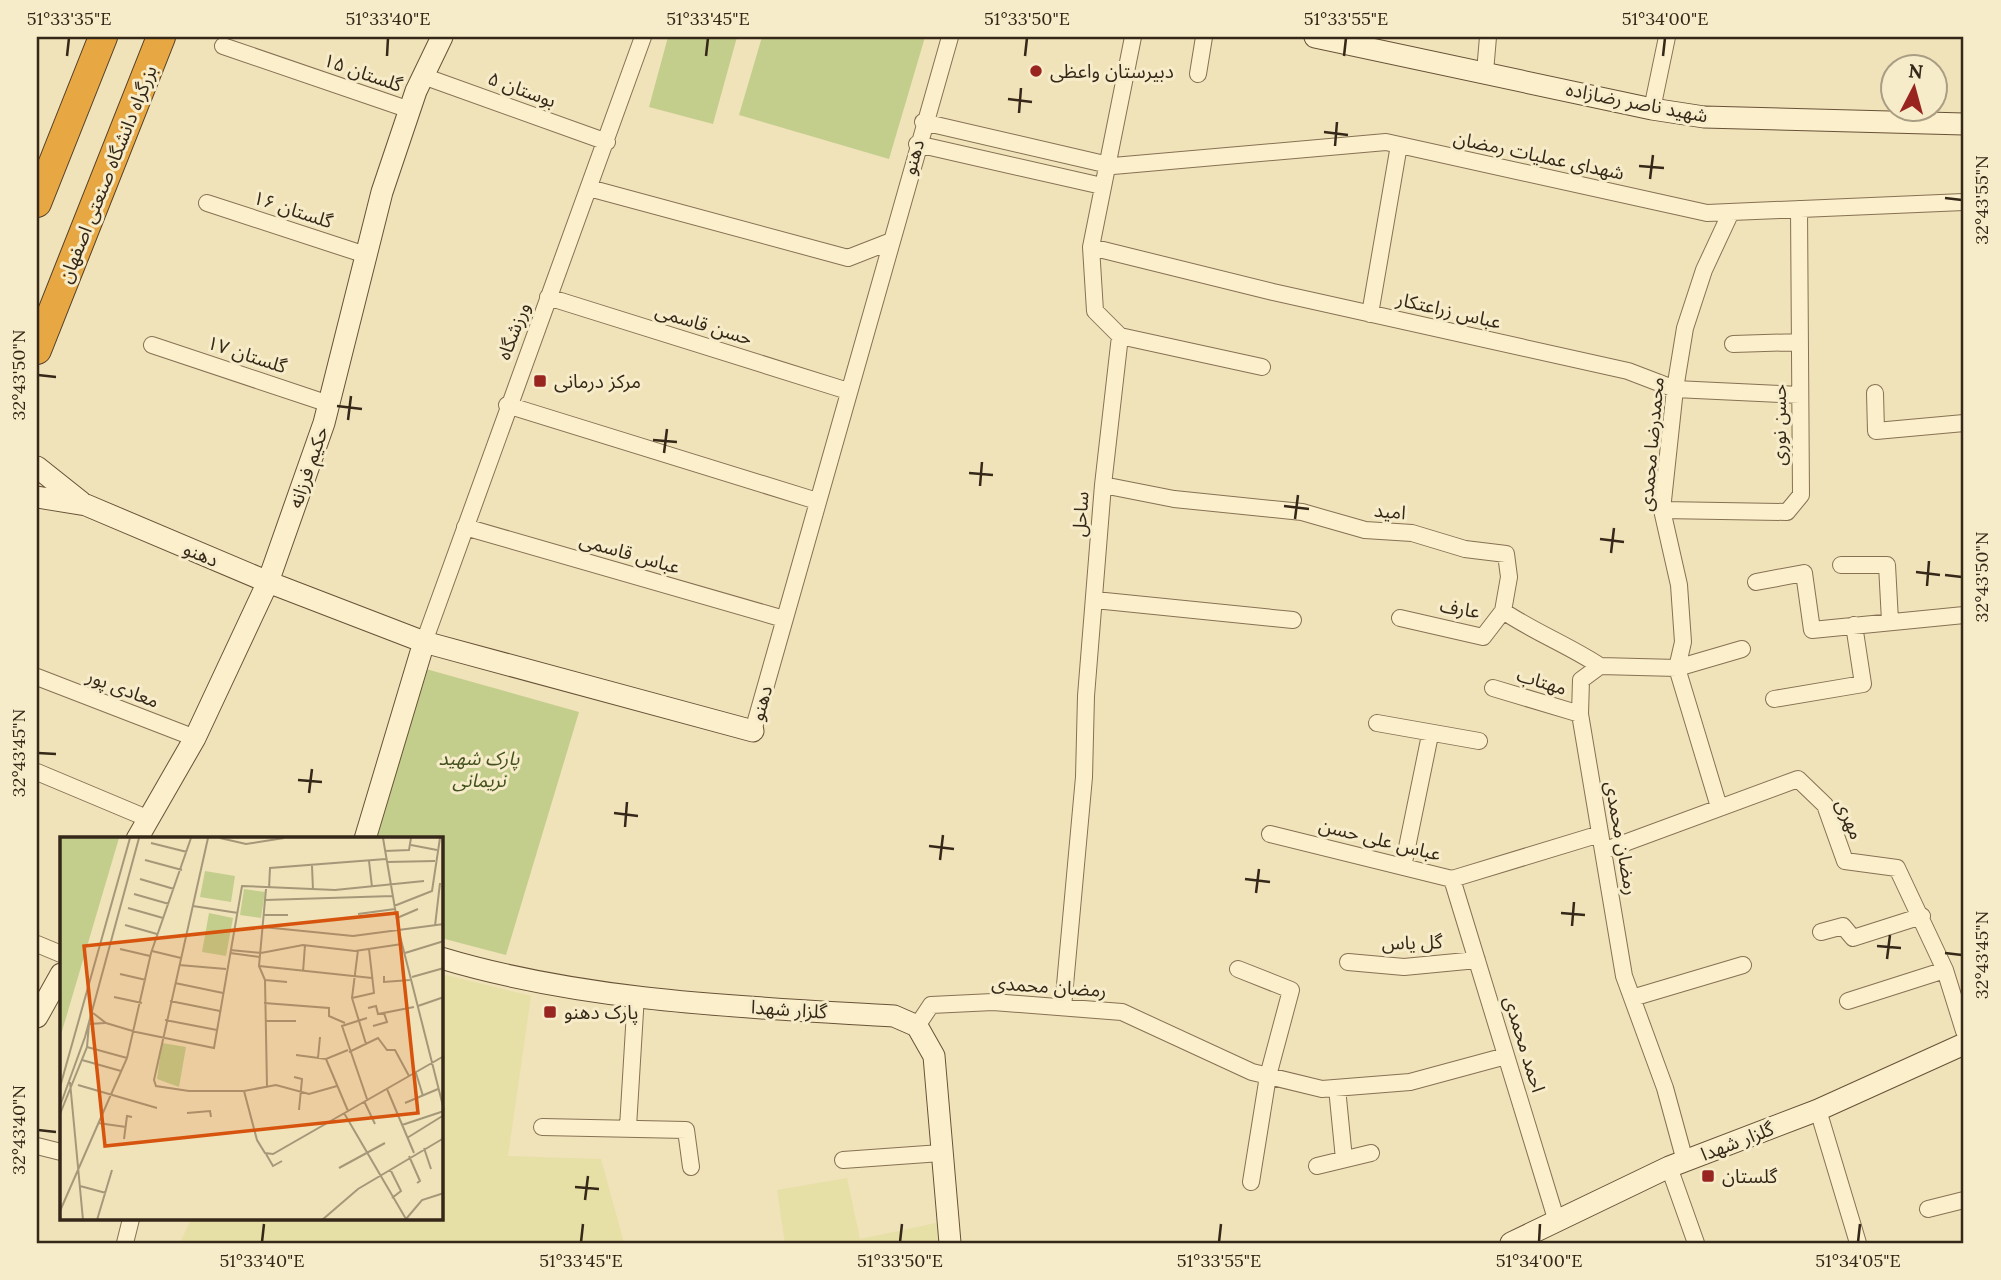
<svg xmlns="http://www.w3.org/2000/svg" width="2001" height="1280" viewBox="0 0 2001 1280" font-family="Lora,'Noto Sans Arabic',serif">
  <rect width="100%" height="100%" fill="#f0e2b9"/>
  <path fill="#e6dfa6" d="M441,974L531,996L508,1156L601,1159L624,1243H180L191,1219H441Z
    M847,1178L860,1239L941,1222V1243H785L777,1190Z"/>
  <path fill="#c3ce8d" d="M668,37H737L713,124L649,107Z
    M762,37H925L889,159L739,115Z
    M426,669L579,712L506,955L441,938V839H377Z"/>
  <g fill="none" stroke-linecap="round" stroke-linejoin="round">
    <g stroke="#877153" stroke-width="18">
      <path id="street" d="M223,46L410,110
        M1485,72L1488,37
        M1198,74L1204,37
        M423,76L607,142
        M1652,109L1667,37
        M923,122L1113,166L1386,142L1707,213L1964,202
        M917,144L1102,186
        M589,188L848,258L889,242
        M207,203L366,255
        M1091,247L1273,292L1628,371L1675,389L1800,395
        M548,297L848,391
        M1370,314L1399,145
        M1120,336L1262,367
        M1733,344L1800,342
        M152,345L329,404
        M1875,393L1876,431L1964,423
        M507,405L817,501
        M1103,485L1174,499L1302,512L1365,530L1412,533L1465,549L1506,554L1509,577L1503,611C1534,632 1568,645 1600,666
        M1662,510L1787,512L1801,495L1799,209
        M465,527L784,619
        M1841,565H1887L1890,621
        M1756,582L1804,573L1812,630L1964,615
        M1095,600L1293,620
        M1400,618L1483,637L1503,611
        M424,642L643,37
        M37,677L195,738
        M1493,688L1580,714
        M1774,699L1863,684L1854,625
        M1377,723L1479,741
        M753,731L950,37
        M37,772L149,819
        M1719,807L1677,668L1683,642L1679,585L1662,510L1675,389L1685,328L1704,270L1731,212
        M1270,834L1452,879L1600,834
        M1603,851L1798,779L1825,805L1845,861L1897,868L1945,970L1964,1031
        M1403,867L1430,735
        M1452,879L1557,1222
        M1821,932L1843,926L1853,938L1922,916
        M37,944L61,954
        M1348,962L1404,967L1477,960
        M1238,969L1291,990L1268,1076L1251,1182
        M1632,998L1743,965
        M1848,1001L1945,970
        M1063,1007L1084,777L1086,696L1103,485L1120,336L1095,311L1091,247L1133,37
        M917,1026L931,1005L993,1002L1122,1012L1252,1072L1322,1089L1410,1082L1506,1056
        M1337,1088L1344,1159
        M1818,1110L1858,1243
        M542,1127L686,1130L691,1167
        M628,1127L636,995
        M37,1146L61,1152
        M843,1160L941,1153
        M1685,1161L1665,1088L1624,976L1580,714L1581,680L1600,666L1677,668L1742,649
        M1317,1166L1371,1153
        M1669,1167L1696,1243
        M1928,1209L1964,1200
        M125,1243L131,1219"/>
    </g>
    <g stroke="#685237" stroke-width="23">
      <path id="secondary" d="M1315,37L1652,109L1704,117L1964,124
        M37,467L81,502
        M37,497L86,505L268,582L424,642L753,731
        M137,839L195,738L268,582L324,423L382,192L416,91L442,37
        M365,839L424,642
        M441,958C587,1002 743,1007 894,1016L917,1026L934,1056L950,1243
        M37,1017L61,974
        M1511,1243L1669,1167L1818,1110L1964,1044"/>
    </g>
    <g stroke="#543f28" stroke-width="30">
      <path id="highway" d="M37,203L103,37
        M37,350L161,37"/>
    </g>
    <use href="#street" stroke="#fbefcc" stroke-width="16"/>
    <use href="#secondary" stroke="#fbefcc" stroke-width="21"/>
    <use href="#highway" stroke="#e7a742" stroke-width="28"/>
  </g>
  <path fill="none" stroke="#352819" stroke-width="2.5" d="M67,56L69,38M387,56L388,38M706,56L708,38M1025,56L1027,38M1344,56L1346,38M1663,56L1665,38M1008,99L1032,102M1019,113L1021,88M1324,132L1348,135M1335,146L1337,122M1639,166L1664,168M1650,179L1653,155M1945,198L1962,200M38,375L56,377M337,406L362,409M348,420L351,396M653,440L677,442M664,453L667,429M969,473L993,475M980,486L982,462M1284,506L1309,509M1295,519L1298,495M1600,539L1624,542M1611,553L1614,528M1916,572L1940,575M1945,575L1962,577M1927,586L1929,561M38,753L56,754M298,780L322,782M309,793L312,769M614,813L638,816M625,827L627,802M929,846L954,849M940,860L943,835M1245,879L1270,882M1256,893L1259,869M1561,913L1585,915M1572,926L1574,902M1877,946L1901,948M1945,953L1962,955M1887,959L1890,935M38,1130L56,1132M575,1187L599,1189M585,1200L588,1176M262,1242L264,1224M581,1242L583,1224M900,1242L902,1224M1219,1242L1221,1224M1539,1242L1540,1224M1858,1242L1860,1224"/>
  <g fill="#992520" stroke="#f7ecc9" stroke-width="2.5">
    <circle cx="1036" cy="71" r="7"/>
    <rect x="533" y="374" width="14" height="14" rx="3.5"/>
    <rect x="543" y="1005" width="14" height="14" rx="3.5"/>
    <rect x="1701" y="1169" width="14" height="14" rx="3.5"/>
  </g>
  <g text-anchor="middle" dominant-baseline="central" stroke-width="6" stroke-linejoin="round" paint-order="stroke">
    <g font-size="19" fill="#352819" stroke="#f7ecc9" text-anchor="start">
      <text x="1050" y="71">دبیرستان واعظی</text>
      <text x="554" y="381">مرکز درمانی</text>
      <text x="564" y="1012">پارک دهنو</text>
      <text x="1722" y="1176">گلستان</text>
    </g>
    <g font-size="19" fill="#352819" stroke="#f7ecc9">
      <text transform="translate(363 72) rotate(19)">گلستان ۱۵</text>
      <text transform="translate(522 89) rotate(20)">بوستان ۵</text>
      <text transform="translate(1637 102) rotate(11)">شهید ناصر رضازاده</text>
      <text transform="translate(1539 155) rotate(12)">شهدای عملیات رمضان</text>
      <text transform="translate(913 157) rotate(-74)">دهنو</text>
      <text transform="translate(107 174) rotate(-68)">بزرگراه دانشگاه صنعتی اصفهان</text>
      <text transform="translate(293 209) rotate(18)">گلستان ۱۶</text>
      <text transform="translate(1449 310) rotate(13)">عباس زراعتکار</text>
      <text transform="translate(704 324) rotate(17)">حسن قاسمی</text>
      <text transform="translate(513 331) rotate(-69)">ورزشگاه</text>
      <text transform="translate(247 354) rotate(18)">گلستان ۱۷</text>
      <text transform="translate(1779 425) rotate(-90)">حسن نوری</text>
      <text transform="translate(1651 444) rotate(-85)">محمدرضا محمدی</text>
      <text transform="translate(308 467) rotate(-71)">حکیم فرزانه</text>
      <text transform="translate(1390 511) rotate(5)">امید</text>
      <text transform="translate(1080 514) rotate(-86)">ساحل</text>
      <text transform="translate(630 553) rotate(16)">عباس قاسمی</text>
      <text transform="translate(201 554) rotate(23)">دهنو</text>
      <text transform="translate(1460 608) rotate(10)">عارف</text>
      <text transform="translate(1542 681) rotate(17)">مهتاب</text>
      <text transform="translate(123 688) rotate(21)">معادی پور</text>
      <text transform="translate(761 703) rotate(-74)">دهنو</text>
      <text transform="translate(1850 819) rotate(67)">مهری</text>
      <text transform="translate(1622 838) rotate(80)">رمضان محمدی</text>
      <text transform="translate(1380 839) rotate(14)">عباس علی حسن</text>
      <text transform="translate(1412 942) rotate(-1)">گل یاس</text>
      <text transform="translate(1049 986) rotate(4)">رمضان محمدی</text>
      <text transform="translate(789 1009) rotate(4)">گلزار شهدا</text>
      <text transform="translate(1525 1044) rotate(73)">احمد محمدی</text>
      <text transform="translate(1737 1141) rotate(-21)">گلزار شهدا</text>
    </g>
    <g font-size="19" font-style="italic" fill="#43521f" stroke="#f7ecc9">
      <text x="479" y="758">پارک شهید<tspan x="479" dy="22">نریمانی</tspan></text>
    </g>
  </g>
  <g transform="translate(60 837)">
    <rect width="383" height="383" fill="#f0e2b9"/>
    <path d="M0,1H59L0,201ZM145,34L175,39L171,65L140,60ZM184,52L205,55L201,81L180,78ZM149,76L173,81L166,119L142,115ZM102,206L126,210L119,250L97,242Z" fill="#c3ce8d"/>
    <path fill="none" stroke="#a59879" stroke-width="2" d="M148,1L94,243L96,249L129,254H184M160,1L186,7L224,1M323,1L339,95L384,273M91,6L127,15M351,8L377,13M325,14L349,13L351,1M85,23L122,33M309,24L312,50M327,25L375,24M252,29L253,53M80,42L114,52M206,52L199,129L205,143L207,249M209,52L210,31L326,22M74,57L109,67M205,63L333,59M133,69L178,76M334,69L372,54L380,1M68,71L103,81M298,77L335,72M204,78H228M337,81L358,72M65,88L97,97M375,89L380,46M203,90L293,99L384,87M60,112L90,119M170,113L201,116L243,108L295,114L342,107M298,113L292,161L306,207M92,114L121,121M170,116L200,120M345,116L384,104M119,128L166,132M199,129L312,141M243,135L245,108M60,137L86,143M324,139V145L350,143M352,140L384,131M205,143L227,145M115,146L163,156M54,160L82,166M292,161L314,156L309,112M110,164L160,174M204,166L269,171V179L285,186M358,169L384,160M308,171L316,169L318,177L354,170M33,176L46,186L76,195L154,211L182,49L275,53L364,44M105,183L157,193M205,184H236M313,189L327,185L324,176M27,210L67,221M289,215L318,201L327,213H335L349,239M236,218L266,222L288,213M258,221L260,200M266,222L288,274M22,223L61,234M356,236L363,259M234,240L242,242L239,273M10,245L23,383M18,248L97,271M0,250L70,1M327,252L354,316M184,254L197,303L205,316L213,317L384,219M184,254L216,248L249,257L277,249M307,262L282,189L307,181M304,264L315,287M345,266L378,252M0,269L25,200L79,1M127,276L150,274L151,280M284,276L346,382M0,277L27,210L29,187L45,186M38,286L66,290M342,288L384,274M347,301L384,278M64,302L67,279L72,280M364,311L371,332M206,317L213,329L222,324M349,319L360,344L357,346M279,331L325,306M330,332L341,354L332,361M20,349L46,356M0,374L67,221L91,116L131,1M346,382L362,363L384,356M37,383L52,333M262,383L298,352L384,301"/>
    <path fill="#d6540d" fill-opacity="0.15" stroke="#d6540d" stroke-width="3.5" d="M337,76L358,276L45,309L24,109Z"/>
    <rect width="383" height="383" fill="none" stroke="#352819" stroke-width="3.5"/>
  </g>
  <rect width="2001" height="1280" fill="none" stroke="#f7ecc9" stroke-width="77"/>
  <g transform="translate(1914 88) rotate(6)"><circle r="33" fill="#f7ecc9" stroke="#a99e83" stroke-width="2"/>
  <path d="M0-5L12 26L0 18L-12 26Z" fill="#992520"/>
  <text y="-10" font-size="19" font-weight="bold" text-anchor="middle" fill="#352819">N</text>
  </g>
  <rect x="38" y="38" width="1924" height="1204" fill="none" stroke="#352819" stroke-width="2.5"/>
  <g font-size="18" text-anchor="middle" fill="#352819">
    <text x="69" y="25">51°33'35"E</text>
    <text x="388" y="25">51°33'40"E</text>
    <text x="708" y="25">51°33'45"E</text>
    <text x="1027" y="25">51°33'50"E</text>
    <text x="1346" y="25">51°33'55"E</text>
    <text x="1665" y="25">51°34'00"E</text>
    <text transform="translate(1982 200) rotate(-90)" y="6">32°43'55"N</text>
    <text transform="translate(19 375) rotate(-90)" y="6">32°43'50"N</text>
    <text transform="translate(1982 577) rotate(-90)" y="6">32°43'50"N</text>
    <text transform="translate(19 753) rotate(-90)" y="6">32°43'45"N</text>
    <text transform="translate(1982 955) rotate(-90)" y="6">32°43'45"N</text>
    <text transform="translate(19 1130) rotate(-90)" y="6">32°43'40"N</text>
    <text x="262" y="1267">51°33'40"E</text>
    <text x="581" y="1267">51°33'45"E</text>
    <text x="900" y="1267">51°33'50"E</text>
    <text x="1219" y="1267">51°33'55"E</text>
    <text x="1539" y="1267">51°34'00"E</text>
    <text x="1858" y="1267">51°34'05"E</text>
  </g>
</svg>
